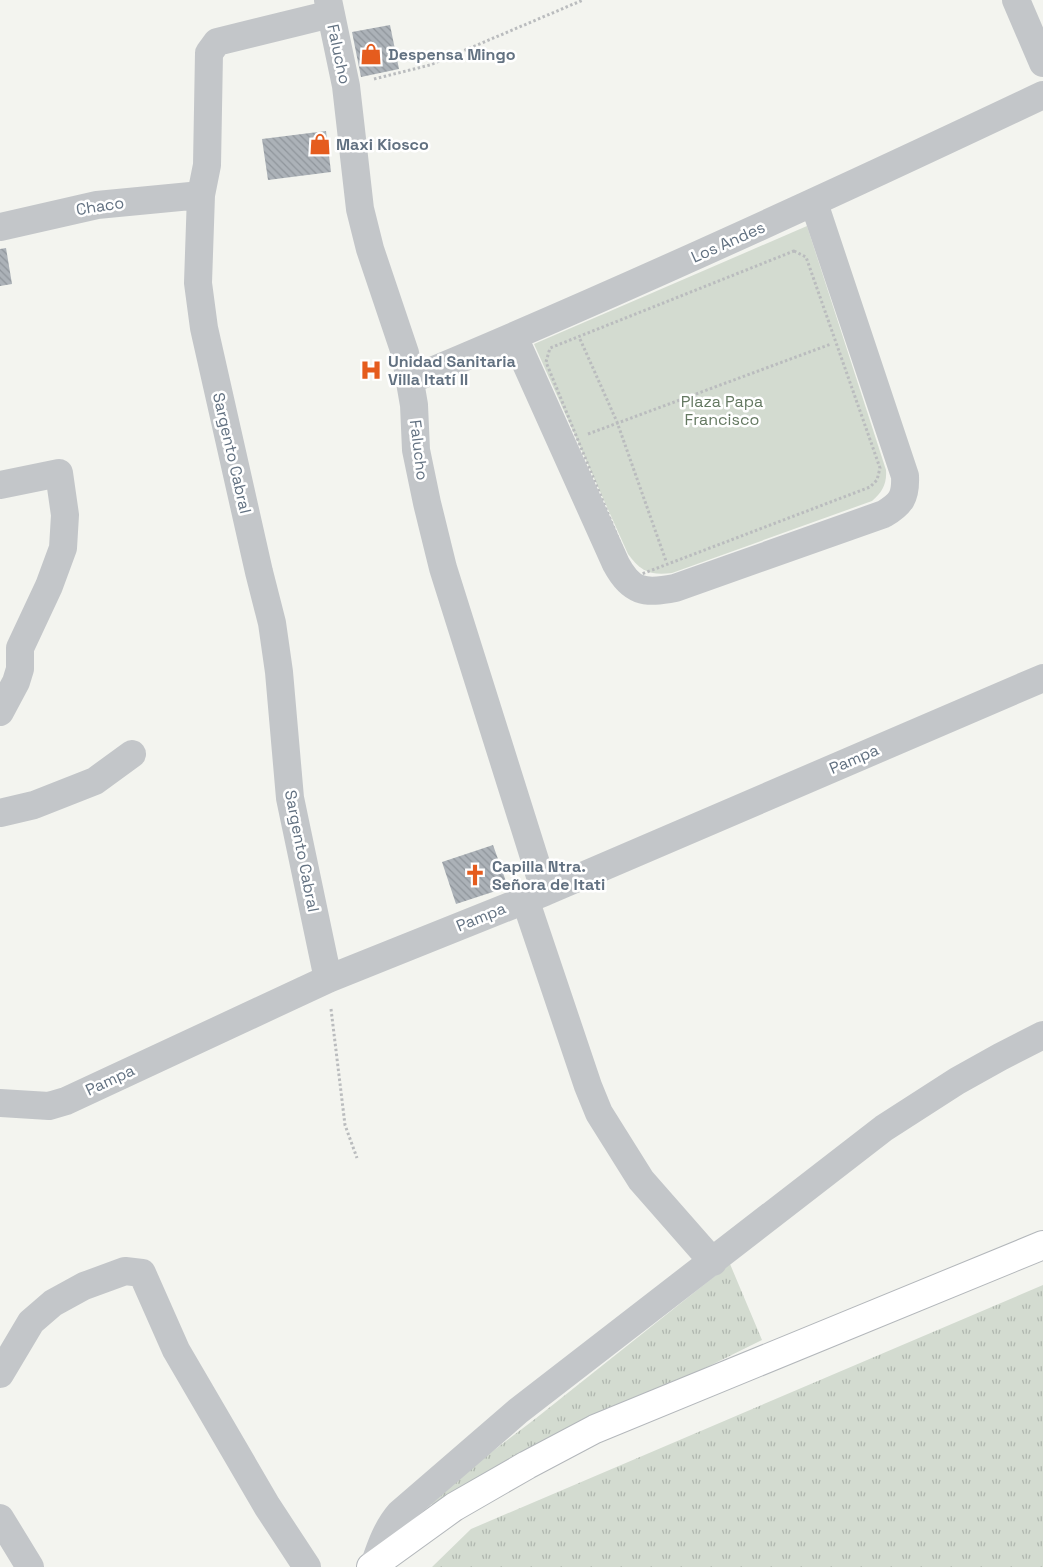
<svg xmlns="http://www.w3.org/2000/svg" width="1043" height="1567" viewBox="0 0 1043 1567" font-family="'Space Grotesk',sans-serif">
  <defs>
    <pattern id="grass-tufts" width="24" height="20" patternUnits="userSpaceOnUse" patternTransform="scale(1.25)"><rect width="24" height="20" fill="#d3dbd0"/><path d="M3 7l-1-3M5 7V3M7 7l1-3M15 17l-1-3M17 17v-4M19 17l1-3" fill="none" stroke="#afb6ae"/></pattern>
    <pattern id="building-back-hatch" width="6" height="6" patternUnits="userSpaceOnUse" patternTransform="scale(1.25)"><rect width="6" height="6" fill="#acb2b8"/><path d="M-1 5l2 2M0 0l6 6M5-1l2 2" fill="none" stroke="#8f959b"/></pattern>
  </defs>
  <rect width="100%" height="100%" fill="#f3f4ef"/>
  <path fill="url(#grass-tufts)" d="M730,1264L762,1340L508,1465L438,1509L427,1501L535,1419Z
    M1043,1285V1567H432L471,1529Z"/>
  <path fill="#d3dbd0" d="M807,226L886,470C887,484 882,492 872,501L672,573C651,576 640,571 628,554L534,344Z"/>
  <path fill="url(#building-back-hatch)" d="M390,25L399,69L361,77L352,32Z
    M326,131L331,172L268,180L262,139Z
    M6,248L12,284L0,286V249Z
    M493,845L508,887L456,904L442,862Z"/>
  <g fill="none" stroke-linecap="round" stroke-linejoin="round">
    <g stroke="#b3b7bb" stroke-width="30">
      <path id="major" d="M371,1567L454,1507L527,1465L595,1429L1043,1245"/>
    </g>
    <path stroke="#babcbe" stroke-width="3" stroke-dasharray="2.5 2.5" stroke-linecap="butt" d="M374,79L430,65L583,0
      M794,251L806,257L880,468L877,480L870,487L639,575L629,565L546,362L550,348Z
      M580,339L617,422L666,561
      M588,434L831,344
      M331,1009L345,1125L357,1158"/>
    <path stroke="#c3c6c9" stroke-width="28" d="M328,0L346,86L360,209L370,249L405,353L414,405L416,450L427,503L443,568L545,892
      M1016,0L1043,63
      M0,227L97,205L201,195
      M514,337L616,564C631,592 644,594 675,588L884,514C901,504 906,497 905,476L814,203
      M410,380C624,291 834,194 1043,95
      M0,485L59,473L65,515L63,548L49,586L20,648V669L16,682L0,712
      M0,813L34,805L95,781L132,754
      M525,899L588,1086L599,1113L641,1180L713,1262
      M328,979L290,798L279,672L272,623L259,572L204,328L198,283L201,195L207,165L209,53L217,42L331,14
      M0,1103L49,1106L66,1101L328,979L545,892L1043,678
      M0,1374L31,1322L53,1303L84,1286L125,1271L142,1273L176,1350L267,1506L307,1567
      M0,1518L30,1567
      M375,1563C381,1545 387,1528 400,1513L518,1411L884,1128L957,1081L1000,1057L1043,1035"/>
    <use href="#major" stroke="#fff" stroke-width="28"/>
  </g>
  <defs>
    <g id="shop-bare" transform="scale(1.725)"><path d="M-5-2.5h2.3a2.7 3.5 0 0 1 5.4 0H5L5.5 6h-11ZM-1.5-2.5h3a1.5 2.3 0 0 0-3 0Z" fill="#e55c1e" stroke="#fff" stroke-width="2.5" paint-order="stroke"/></g>
    <g id="hospital-bare" transform="scale(1.725)"><path d="M-5-5h3v3.5h4V-5h3V5h-3V1.5h-4V5h-3Z" fill="#e55c1e" stroke="#fff" stroke-width="2.5" paint-order="stroke"/></g>
    <g id="church-bare" transform="scale(1.725)"><path d="M-1.2-6h2.4v3.5h3.3v2.4h-3.3V6h-2.4V-.1h-3.3v-2.4h3.3Z" fill="#e55c1e" stroke="#fff" stroke-width="2.5" paint-order="stroke"/></g>
  </defs>
  <g fill-rule="evenodd">
    <use href="#shop-bare" x="371" y="54"/>
    <use href="#shop-bare" x="320" y="144"/>
    <use href="#hospital-bare" x="371" y="370"/>
    <use href="#church-bare" x="475" y="875"/>
  </g>
  <g text-anchor="middle" dominant-baseline="central" stroke-width="5" stroke-linejoin="round" paint-order="stroke">
    <g font-size="16" fill="#627181" stroke="#fff">
      <text transform="translate(339 54) rotate(78)">Falucho</text>
      <text transform="translate(100 206) rotate(-9)">Chaco</text>
      <text transform="translate(728 242) rotate(-24)">Los Andes</text>
      <text transform="translate(419 450) rotate(83)">Falucho</text>
      <text transform="translate(232 453) rotate(77)">Sargento Cabral</text>
      <text transform="translate(854 759) rotate(-23)">Pampa</text>
      <text transform="translate(302 851) rotate(79)">Sargento Cabral</text>
      <text transform="translate(481 917) rotate(-22)">Pampa</text>
      <text transform="translate(110 1080) rotate(-25)">Pampa</text>
    </g>
    <g font-size="16" font-weight="bold" fill="#627181" stroke="#fff" text-anchor="start">
      <text x="388" y="54">Despensa Mingo</text>
      <text x="336" y="144">Maxi Kiosco</text>
      <text x="388" y="361">Unidad Sanitaria<tspan x="388" dy="18">Villa Itatí II</tspan></text>
      <text x="492" y="866">Capilla Ntra.<tspan x="492" dy="18">Señora de Itati</tspan></text>
    </g>
    <g font-size="16" fill="#647861" stroke="#fff">
      <text x="722" y="401">Plaza Papa<tspan x="722" dy="18">Francisco</tspan></text>
    </g>
  </g>
</svg>
